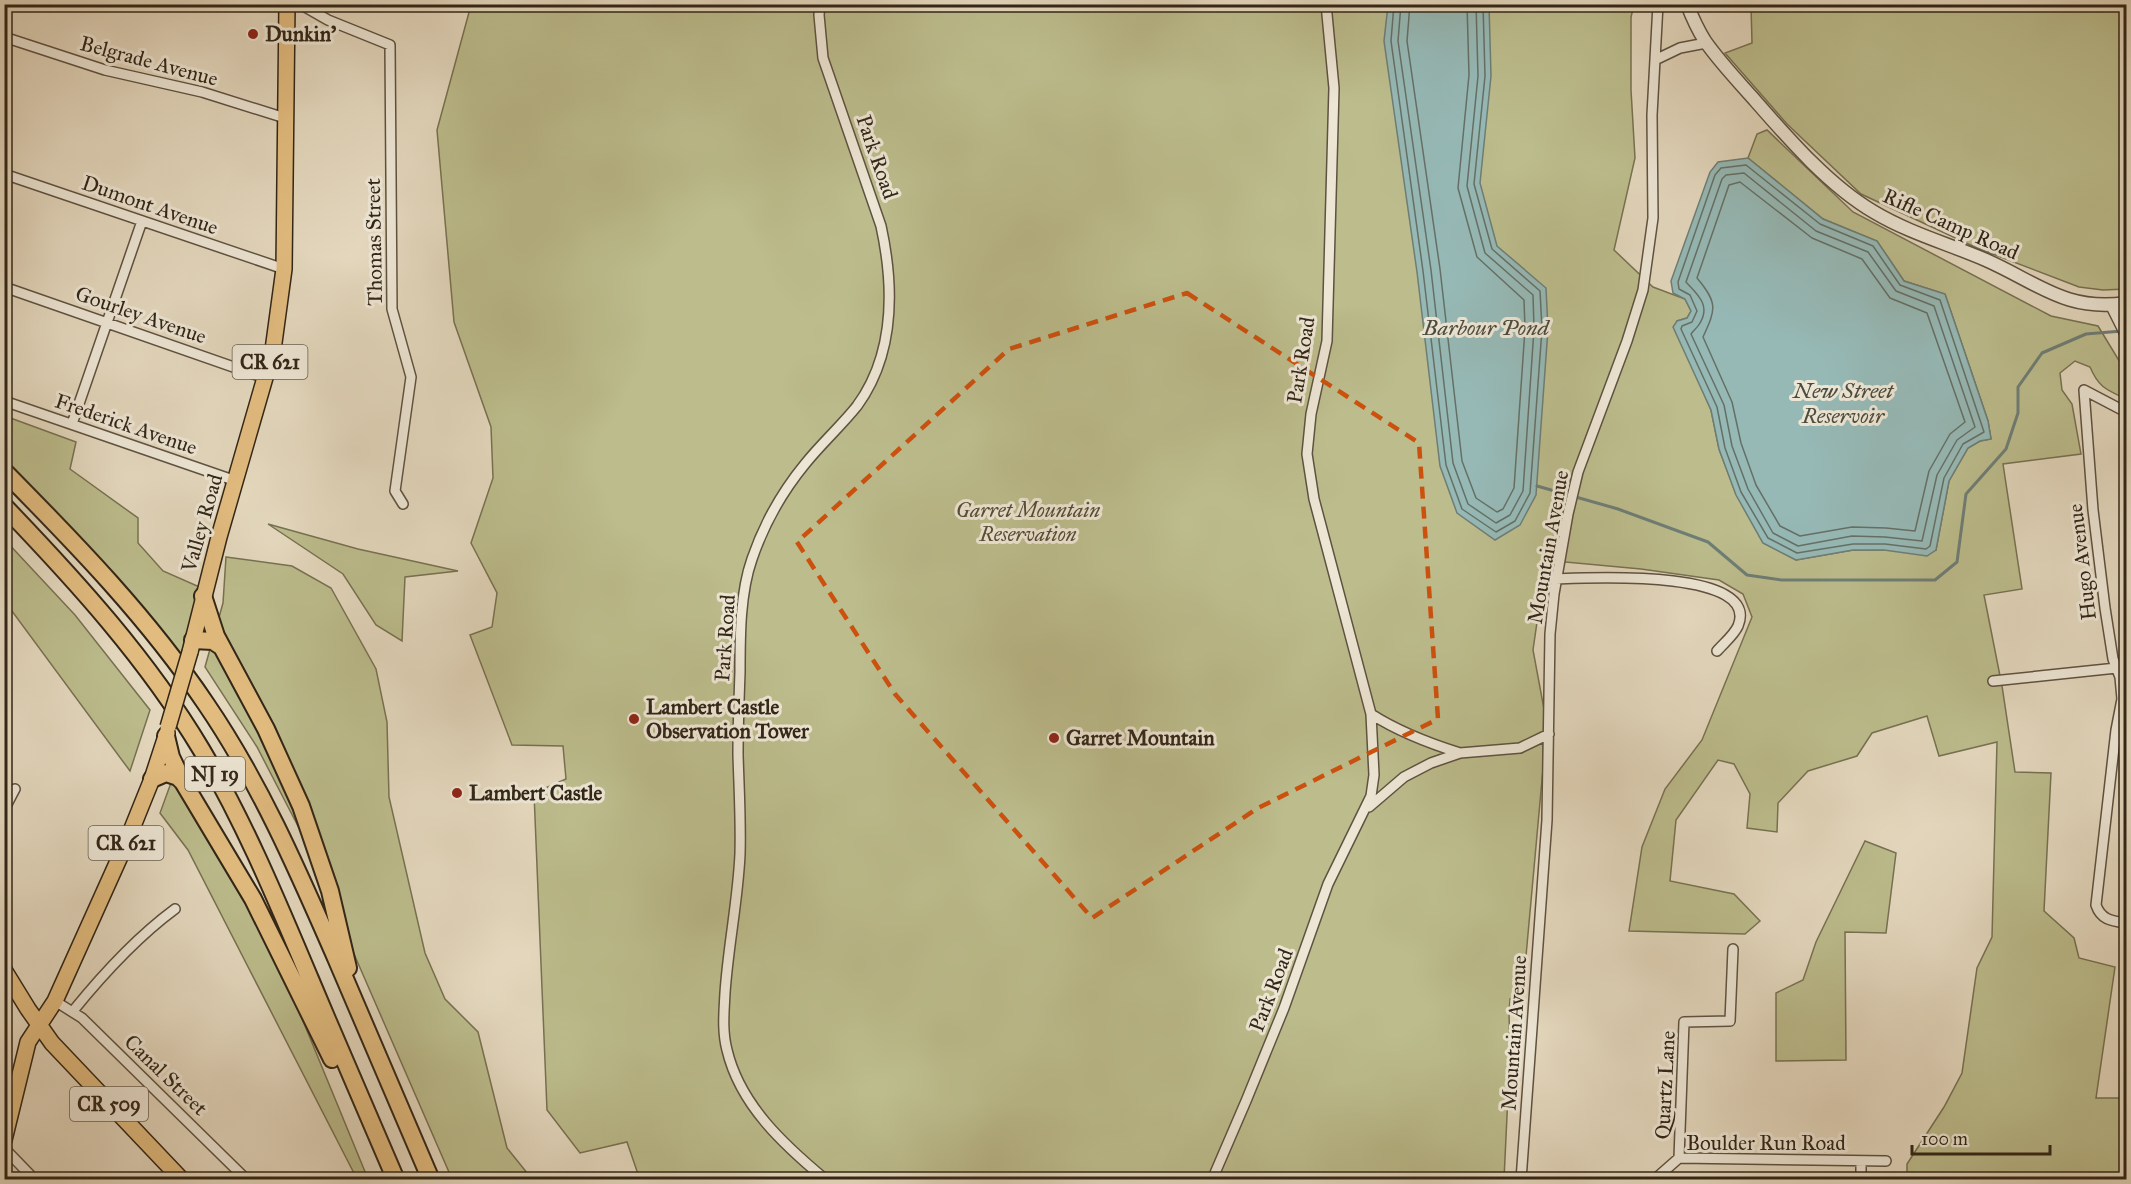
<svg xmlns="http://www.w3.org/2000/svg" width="2131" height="1184" viewBox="0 0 2131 1184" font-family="'IM FELL Great Primer',serif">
  <rect width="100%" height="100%" fill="#e4d8be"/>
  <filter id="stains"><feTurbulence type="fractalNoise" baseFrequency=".00333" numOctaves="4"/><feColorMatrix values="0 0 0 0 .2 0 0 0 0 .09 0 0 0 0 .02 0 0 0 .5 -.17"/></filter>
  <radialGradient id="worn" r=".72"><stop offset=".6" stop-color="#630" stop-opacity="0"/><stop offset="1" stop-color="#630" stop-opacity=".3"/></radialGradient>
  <path fill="#bcbc8c" stroke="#777152" stroke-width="1.5" d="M471,5H1634L1631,17V90L1635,158L1614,250L1653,287L1685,299L1691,311L1687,318L1677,321L1697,378L1711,410L1719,449L1736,494L1763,543L1796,560L1853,550H1936L1949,481L1968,448L1980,441L1991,439L1988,421L1945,294L1904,281L1877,241L1823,219L1748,158L1757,134L1767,130L1853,212L2051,316L2098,326L2126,372V399C2107,390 2099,388 2090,367L2075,361L2060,373L2062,390L2072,404L2081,454L2003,464L2022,589L1984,595L2002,686L2015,772L2051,773L2044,911L2074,938L2079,958L2115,967L2096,1098H2126V1179H1907V1164L1944,1107L1962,1073L1977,968L1992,937L1997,742L1939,756L1927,716L1872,733L1857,756L1808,771L1778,803L1777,832L1747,828L1750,794L1734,764L1718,760L1676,820L1670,881L1734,894L1760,921L1745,934L1629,931L1642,847L1665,789L1702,740L1752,617L1743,594L1719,580L1641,569L1544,560L1543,581L1533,650L1544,709L1543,769L1523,989L1510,999L1509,1013L1510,1053L1504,1179L640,1180L627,1142L580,1153L547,1110L534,793L566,779L563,746L512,745L470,635L492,627L497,593L471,543L493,478L491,427L454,322L437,130Z
    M1751,5H2126V289L2103,290L2079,287L1977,248L1861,194L1787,124L1725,53L1752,43Z
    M5,416L76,442L70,469L138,518V543L163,571L204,589L188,655H180L74,532L5,460Z
    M268,524L358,549L458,571L405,577L402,641L376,625L343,574Z
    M5,540L75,615L150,710L130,771L9,607L5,604Z
    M226,557L292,566L331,588L376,669L387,722L389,797L425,953L445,999L478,1032L507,1148L532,1179H452L300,830L257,747L205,667L223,603Z
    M180,758L257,909L368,1179H357L188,850L160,813Z
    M1865,841L1896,853L1886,933L1845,932L1846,1060L1776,1061V993L1803,980L1816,942Z"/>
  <path fill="#96b9b6" stroke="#6e7e76" stroke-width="1.5" d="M1388,5H1489L1491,76L1480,183L1497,246L1546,288L1548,329L1536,495L1520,525L1495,540L1457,513L1440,466L1417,272L1384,41Z
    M1748,158L1823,219L1877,241L1904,281L1945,294L1988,421L1991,439L1980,441L1968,448L1949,481L1936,550L1927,556L1884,550H1853L1796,560L1763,543L1736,495L1719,449L1711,410L1673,327L1677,321L1687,318L1691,311L1685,299L1673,293L1671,281L1710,172L1718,162Z"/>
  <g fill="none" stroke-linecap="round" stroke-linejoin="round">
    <path stroke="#647066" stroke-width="1.5" d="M1394,4L1391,41L1423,271L1446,465L1462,509L1496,532L1515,521L1530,493L1542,329L1540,291L1492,249L1474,184L1485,76L1483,4
      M1401,4L1398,41L1431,270L1453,463L1468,504L1496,523L1510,515L1523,491L1534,329L1533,295L1485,253L1467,186L1478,76L1476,4
      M1410,4L1407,41L1440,269L1462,461L1476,498L1497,512L1503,509L1514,488L1525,329L1524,300L1477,257L1458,188L1469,75L1467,4
      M1746,165L1820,224L1873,246L1900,285L1940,300L1984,432L1963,444L1944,478L1930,546L1926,549L1885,544H1853L1797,553L1768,538L1741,492L1725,448L1717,407L1681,329L1682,326L1692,322L1697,311L1690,295L1679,289L1678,282L1715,175L1721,168Z
      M1744,173L1816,231L1868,252L1896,291L1934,306L1975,427L1957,440L1937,475L1922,541L1885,537L1852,536L1798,546L1773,533L1748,489L1732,446L1724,405L1691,334C1694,330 1698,327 1700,323C1711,305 1697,294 1686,282L1722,179L1726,175Z
      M1740,182L1812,238L1862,259L1890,298L1927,313L1965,422L1950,434L1929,471L1915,531L1886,528L1852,527L1800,536L1780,526L1756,485L1741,443L1732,402L1703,337C1716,309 1718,303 1697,278L1729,185Z"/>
    <path stroke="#6e7e76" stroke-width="3" d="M1537,486L1618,509L1708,542L1747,575L1781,580H1935L1957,562L1966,494L2006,449L2018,413V387L2042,353L2086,334L2122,331"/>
    <g stroke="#5e5241" stroke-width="12">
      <path id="minor" d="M300,4L328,20L390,45L392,309L411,377L395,491L403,504
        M820,4L819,15L823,58L881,226C894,286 895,354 857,406C841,426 821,444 805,464C782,492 764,524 752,559C740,593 740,636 740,672C739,699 738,727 738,755C739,788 741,821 740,854C738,900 728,947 725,993C724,1012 722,1031 727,1050C740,1105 784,1145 826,1180
        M4,37L105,70L202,92L285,118
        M1655,60L1680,48L1706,43
        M4,174L284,269
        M4,287L265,378
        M4,401L236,481
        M2126,412L2084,390L2093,510L2105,608L2113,659L2120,677L2122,699L2116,730L2096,905C2101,920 2112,921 2126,923
        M72,424L142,221
        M1556,579C1584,578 1762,568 1738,626C1734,635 1724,643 1717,651
        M1993,681L2126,667
        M1371,714C1399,732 1428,743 1460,753
        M1369,807L1404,777L1431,763L1460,753L1520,748L1549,734
        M4,810L15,789
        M55,1001L82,1018L247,1180
        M73,1011C103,974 137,937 175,909
        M4,1148L35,1180
        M1679,1158L1684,1022L1730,1021L1733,949
        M1861,1161V1180
        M1212,1180L1246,1101L1284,1008L1328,884L1371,796L1374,775L1371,714L1314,499L1307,454L1311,414L1327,341L1334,88L1326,4
        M1521,1180L1547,820L1550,634L1554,594L1568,514L1578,472L1627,341L1643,290L1653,218L1652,115L1658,4
        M1654,1180L1679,1158L1886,1161"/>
    </g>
    <g stroke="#5e5241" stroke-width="15">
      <path id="tertiary" d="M1687,4C1692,17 1698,30 1705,41C1719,61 1736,79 1752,97C1787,137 1828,185 1874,212C1909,233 1949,244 1986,260C2038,283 2066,312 2126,303
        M2112,305L2126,333"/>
    </g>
    <g stroke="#322617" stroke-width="18">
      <path id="primary" d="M190,652L219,537L273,350L284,269L287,4
        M4,970L28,1009L52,1043L182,1180
        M4,1140L28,1042L55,1001L127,841L152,779L167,733"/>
    </g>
    <g stroke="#322617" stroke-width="20">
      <path id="motorway" d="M4,471C77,545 148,618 206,704C260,783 298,871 336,958C367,1032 399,1106 431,1180
        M4,506C77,582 147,659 201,749C245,823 277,901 310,979C338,1046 367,1112 396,1180
        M203,596L216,636L266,729L301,806L330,891L348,968
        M193,640L213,641L222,647
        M166,736L171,757L183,782
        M152,779L166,773L178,777L183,782L253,899L332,1059"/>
    </g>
    <use href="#minor" stroke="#ede6d5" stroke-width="9"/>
    <use href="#tertiary" stroke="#ede6d5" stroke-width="12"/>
    <use href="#primary" stroke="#e2bc7f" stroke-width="15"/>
    <use href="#motorway" stroke="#e2bc7f" stroke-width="16"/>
    <g stroke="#322617" stroke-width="18" stroke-linecap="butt">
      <path id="primary-bridge" d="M168,727L190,652"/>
    </g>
    <use href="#primary-bridge" stroke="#e2bc7f" stroke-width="15"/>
  </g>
  <path fill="none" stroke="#cd510e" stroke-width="4.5" stroke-dasharray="12 8" stroke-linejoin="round" d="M1187,293L1419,443L1438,719L1258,808L1092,918L895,694L797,542L1009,349Z"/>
  <g fill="#8f2418" stroke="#ede6d5" stroke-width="2">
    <circle cx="253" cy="34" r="6"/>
    <circle cx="634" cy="719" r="6"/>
    <circle cx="1054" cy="738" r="6"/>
    <circle cx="457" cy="793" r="6"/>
  </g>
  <g text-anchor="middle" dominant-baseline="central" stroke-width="6" stroke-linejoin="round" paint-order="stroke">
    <g fill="#ede6d5" stroke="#6a6050" stroke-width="1.5">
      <rect x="232.5" y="345" width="75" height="34" rx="4.5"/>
      <rect x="185" y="757" width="60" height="34" rx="4.5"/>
      <rect x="88.5" y="826" width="75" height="34" rx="4.5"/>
      <rect x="70" y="1087" width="78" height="34" rx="4.5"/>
    </g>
    <g font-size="20" font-weight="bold" fill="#322617">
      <text x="270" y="362">CR 621</text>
      <text x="215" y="774">NJ 19</text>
      <text x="126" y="843">CR 621</text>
      <text x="109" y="1104">CR 509</text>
    </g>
    <g font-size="21" font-weight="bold" fill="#322617" stroke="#ede6d5" text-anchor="start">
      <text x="265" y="34">Dunkin'</text>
      <text x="646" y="707">Lambert Castle<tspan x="646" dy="24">Observation Tower</tspan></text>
      <text x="1066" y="738">Garret Mountain</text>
      <text x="469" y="793">Lambert Castle</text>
    </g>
    <g font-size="21" fill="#322617" stroke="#ede6d5">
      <text transform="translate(149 61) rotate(15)">Belgrade Avenue</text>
      <text transform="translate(877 157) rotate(71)">Park Road</text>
      <text transform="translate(150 205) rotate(19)">Dumont Avenue</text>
      <text transform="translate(1951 224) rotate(24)">Rifle Camp Road</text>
      <text transform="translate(374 242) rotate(-91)">Thomas Street</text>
      <text transform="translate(141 315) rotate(19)">Gourley Avenue</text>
      <text transform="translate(1301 360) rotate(-81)">Park Road</text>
      <text transform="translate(126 424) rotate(19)">Frederick Avenue</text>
      <text transform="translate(202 523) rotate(-74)">Valley Road</text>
      <text transform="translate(1548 547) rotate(-80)">Mountain Avenue</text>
      <text transform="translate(2082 562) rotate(-97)">Hugo Avenue</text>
      <text transform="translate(725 638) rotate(-86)">Park Road</text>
      <text transform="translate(1271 990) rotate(-69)">Park Road</text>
      <text transform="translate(1514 1033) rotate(-86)">Mountain Avenue</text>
      <text transform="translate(166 1075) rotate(44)">Canal Street</text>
      <text transform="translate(1665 1085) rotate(-87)">Quartz Lane</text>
      <text x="1766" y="1143">Boulder Run Road</text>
    </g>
    <g font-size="21" font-style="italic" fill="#544c34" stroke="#ede6d5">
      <text x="1028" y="510">Garret Mountain<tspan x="1028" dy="24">Reservation</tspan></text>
    </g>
    <g font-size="22" font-style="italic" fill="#4b4b3f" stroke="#ede6d5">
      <text x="1486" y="327">Barbour Pond</text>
      <text x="1843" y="390">New Street<tspan x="1843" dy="25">Reservoir</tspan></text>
    </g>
  </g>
  <rect width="2131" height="1184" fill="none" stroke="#e4d8be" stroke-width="24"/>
  <rect x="6" y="6" width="2119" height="1172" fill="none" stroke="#322617" stroke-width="3"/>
  <rect x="12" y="12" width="2107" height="1160" fill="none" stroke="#322617" stroke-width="1.5"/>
  <path d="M1912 1145v9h138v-9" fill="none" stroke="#322617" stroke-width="3"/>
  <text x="1921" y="1145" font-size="18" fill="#322617" stroke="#ede6d5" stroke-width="4.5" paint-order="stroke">100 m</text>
  <rect width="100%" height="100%" filter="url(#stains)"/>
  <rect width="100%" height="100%" fill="url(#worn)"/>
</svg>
